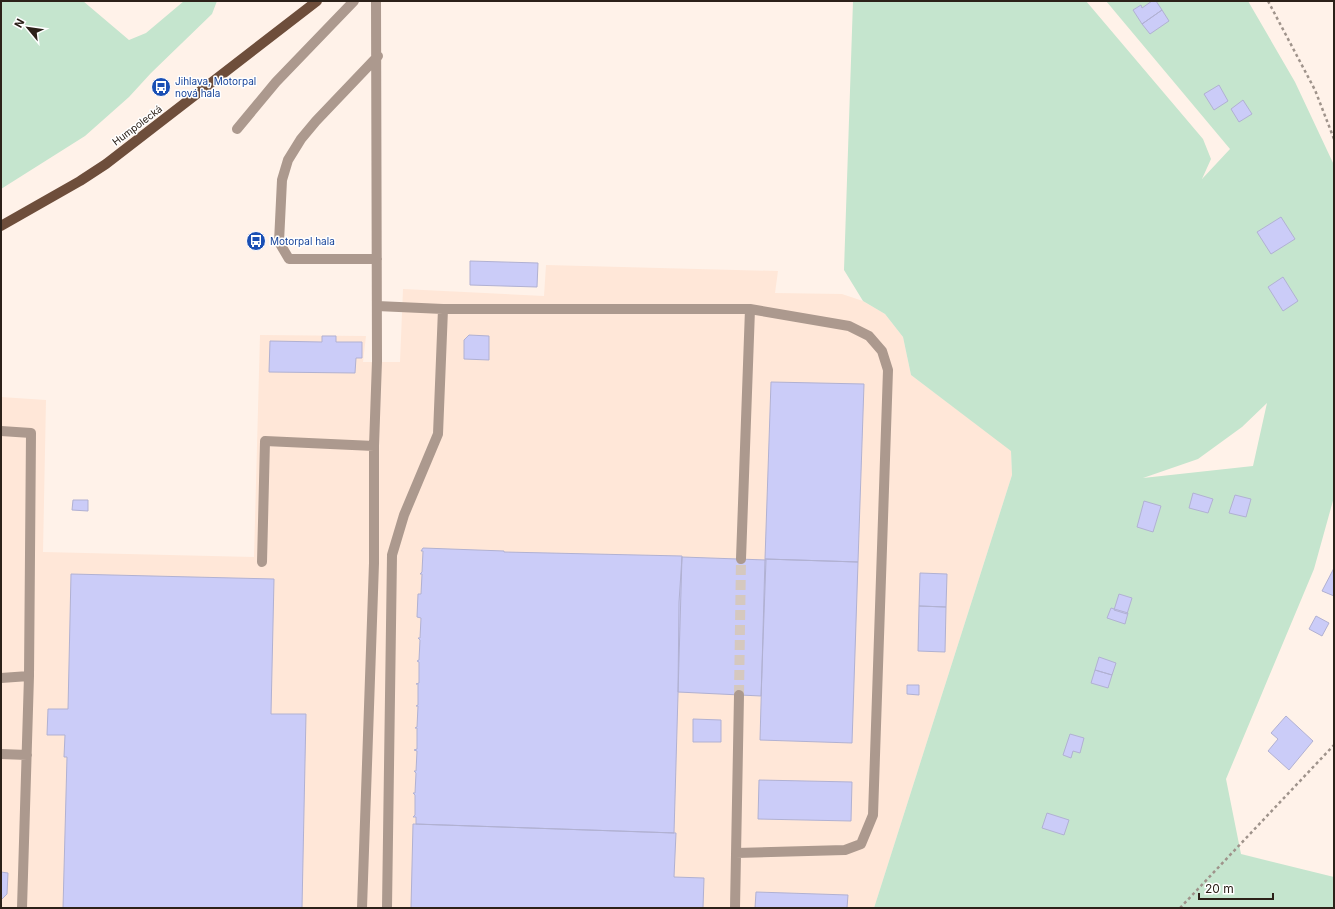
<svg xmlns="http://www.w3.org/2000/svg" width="1335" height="909" viewBox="0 0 1335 909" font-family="Inter,sans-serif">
  <rect width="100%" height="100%" fill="#fff2e9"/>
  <path fill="#ffe7d8" d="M546,265L778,271L775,293L842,294L863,301L885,314L903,337L911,375L1011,450L1012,475L874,908H1V397L46,400L43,552L254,557L260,335L366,336L363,362H400L403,289L544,296Z"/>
  <path fill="#c5e5ce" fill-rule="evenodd" d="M1,1H83L129,40L146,33L184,1H217L212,14L151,73L129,97L85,136L1,189Z
    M853,1H1086L1203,139L1211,159L1202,179L1230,149L1106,1H1248L1295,82L1334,165V497L1314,569L1226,779L1241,854L1334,877V908H874L1012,475L1011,451L911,375L903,337L885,314L863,301L844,270ZM1267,403L1253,466L1143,478L1198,459L1242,427Z"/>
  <path fill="#cbccf8" stroke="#b1b1d2" d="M1152,1H1156L1162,10L1142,24L1133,10L1141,5L1142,8Z
    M1162,10L1169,21L1150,34L1142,24Z
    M1219,85L1228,101L1214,110L1204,94Z
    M1243,100L1252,114L1239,122L1231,109Z
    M1281,217L1295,239L1271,254L1257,232Z
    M470,261L538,263L537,287L470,285Z
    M1283,277L1298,301L1283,311L1268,287Z
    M469,335L489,336V360L464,359V340Z
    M322,336H336V342H362V358H356L355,373L269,372L270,341L322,342Z
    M771,382L864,384L858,562L765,559Z
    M1193,493L1213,499L1208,513L1189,508Z
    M1235,495L1251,499L1246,517L1229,513Z
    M73,500H88V511L72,510Z
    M1144,501L1161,506L1153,532L1137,527Z
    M423,548L504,551V552L682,556L674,833L416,824V817H413L415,815V795L413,793H415L416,773L414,771H416L417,751L414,750L417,749V728H415L417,727L418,706H416L418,705V684H416L419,683V662L417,661L419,660L420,640L418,638H420L421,618L417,617L418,594H421L422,574H420L422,572L423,551H421Z
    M682,557L766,560L761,696L678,692L679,602Z
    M765,559L858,562L852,743L760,740Z
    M1334,568V596L1322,591Z
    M920,573L947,574L946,607L919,606Z
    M71,574L274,579L271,714H306L302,908H63L67,757H64L65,735H47L48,709H68Z
    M1119,594L1132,598L1127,614L1114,610Z
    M919,606L946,607L945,652L918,651Z
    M1111,608L1128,613L1125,624L1107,618Z
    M1316,616L1329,623L1322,636L1309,629Z
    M1099,657L1116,663L1112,675L1095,670Z
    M1095,670L1112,675L1108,688L1091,683Z
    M907,685H919V695L907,694Z
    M1286,716L1313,741L1289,770L1268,751L1278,739L1271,733Z
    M693,719L721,720V742H693Z
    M1070,734L1084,738L1080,753L1073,751L1071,758L1063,755Z
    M759,780L852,782L851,821L758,819Z
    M1047,813L1069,820L1064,835L1042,828Z
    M413,824L676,833L674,877L704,878L703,908H411Z
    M1,872L8,873L7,894L1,900Z
    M756,892L848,895L847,908H755Z"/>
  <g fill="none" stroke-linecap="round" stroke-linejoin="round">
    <path stroke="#d5c8bf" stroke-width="10" stroke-dasharray="10 5" stroke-linecap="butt" d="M739,695L741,559"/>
    <path stroke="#9f938b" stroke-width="2.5" stroke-dasharray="3 3" stroke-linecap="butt" d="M1268,1L1315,90L1334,139
      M1180,908L1334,745"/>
    <path stroke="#ac998e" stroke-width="10" d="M237,129L276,82L354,1
      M377,259H289L279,242L282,180L288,160L301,139L316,121L378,56
      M377,306L443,309H750L849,326L869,336L882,351L888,370L873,815L861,844L845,850L736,853
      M1,431L31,433L29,676L22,908
      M741,559L750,309
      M262,562L265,441L374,446
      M1,678L29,676
      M1,754L27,755
      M362,908L374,563V446L377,361L376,1
      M387,908L392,555L404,515L438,434L443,309
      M735,908L739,695"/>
    <path stroke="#6e4e3b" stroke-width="10" d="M1,226L80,181L106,164L317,1"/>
  </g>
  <defs>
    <g id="bus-disc" transform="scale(1)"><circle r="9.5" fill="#1a4fb4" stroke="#fff"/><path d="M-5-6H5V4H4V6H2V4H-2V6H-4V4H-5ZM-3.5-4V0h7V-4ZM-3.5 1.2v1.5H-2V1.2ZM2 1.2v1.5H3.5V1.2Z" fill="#fff"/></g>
  </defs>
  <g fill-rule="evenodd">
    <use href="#bus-disc" x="161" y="87"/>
    <use href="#bus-disc" x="256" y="241"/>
  </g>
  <g text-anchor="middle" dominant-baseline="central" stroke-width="3" stroke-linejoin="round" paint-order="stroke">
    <g font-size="10" fill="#164399" stroke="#fff" text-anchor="start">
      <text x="175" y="81">Jihlava, Motorpal<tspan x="175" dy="12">nová hala</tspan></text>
      <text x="270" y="241">Motorpal hala</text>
    </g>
    <g font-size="10" fill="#2c2119" stroke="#fff">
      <text transform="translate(137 125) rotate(-37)">Humpolecká</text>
    </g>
  </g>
  <rect width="1335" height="909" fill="none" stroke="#2c2119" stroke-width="4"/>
  <g transform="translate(28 28) rotate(299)" stroke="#ffffff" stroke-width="3" paint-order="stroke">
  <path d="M0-3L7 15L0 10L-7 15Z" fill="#2c2119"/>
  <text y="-6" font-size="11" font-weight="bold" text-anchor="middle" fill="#2c2119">N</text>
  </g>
  <path d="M1199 893v6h74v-6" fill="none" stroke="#2c2119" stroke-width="2"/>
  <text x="1205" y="893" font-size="12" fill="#2c2119" stroke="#ffffff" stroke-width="3" paint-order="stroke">20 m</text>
</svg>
